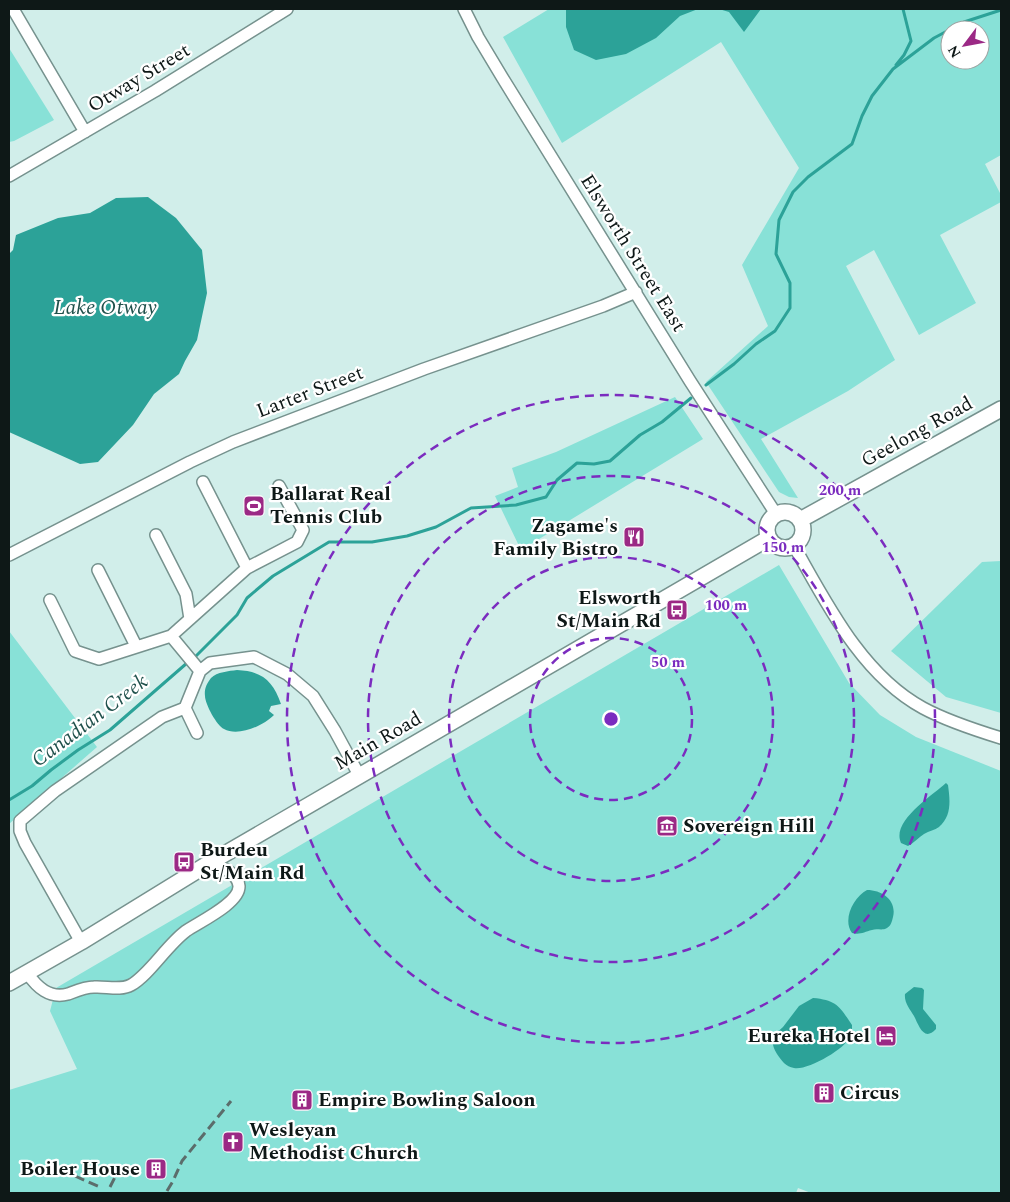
<svg xmlns="http://www.w3.org/2000/svg" width="1010" height="1202" viewBox="0 0 1010 1202" font-family="Spectral,serif">
  <rect width="100%" height="100%" fill="#d1eeea"/>
  <path fill="#88e1d7" fill-rule="evenodd" d="M549,9H1001V155L985,164L1001,195V202L940,235L976,303L919,335L874,250L846,266L895,360L848,391L761,439L798,498L789,497L779,492L706,382L768,326L742,265L799,168L721,42L562,143L503,37ZM950,30H980V60H950Z
    M9,48L54,120L14,141L9,142Z
    M675,397L703,439L521,550L495,496L518,487L512,468L556,452Z
    M1001,561V713L946,697L891,651L982,562Z
    M779,565L849,683L880,715L916,737L1001,771V1193H811L798,1188L796,1193H9V1090L77,1069L50,1011L56,988Z
    M9,631L97,747L9,824Z"/>
  <path fill="#2ca298" d="M566,9H698L680,16L656,38L626,54L596,60L574,50L566,27Z
    M719,9H761L744,32L729,12Z
    M148,197L176,218L202,250L207,293L197,340L185,361L179,374L154,394L133,425L98,462L80,464L9,432V254L13,250L16,235L58,218L90,213L116,198Z
    M237,670C262,671 273,681 281,704L271,706L269,711L274,715C263,726 238,737 224,729C217,726 205,704 205,696C204,689 207,683 211,678C217,672 229,671 237,670Z
    M946,783L948,785C950,800 952,816 939,827C935,830 929,831 924,834C919,837 914,843 908,846L901,843C891,821 932,796 946,783Z
    M867,890C883,890 897,901 893,917C892,921 891,926 887,928C882,931 877,928 872,930C864,932 860,935 852,933C842,919 854,897 867,890Z
    M914,987L922,988L924,990L923,1009L936,1025V1029C924,1042 919,1026 914,1016C910,1009 904,1003 905,994Z
    M813,998C837,1000 840,1007 852,1025C852,1029 852,1034 850,1037C845,1049 807,1071 794,1068C786,1067 781,1060 777,1054C773,1047 772,1044 773,1036L783,1027L799,1006Z"/>
  <g fill="none" stroke-linecap="round" stroke-linejoin="round">
    <path stroke="#2ca298" stroke-width="3" d="M896,65L904,55L911,41L903,9
      M706,385L734,364L756,344L775,331L790,308V283L776,254L779,220L793,192L808,177L852,144L862,116L872,96L893,69L934,38L964,22L1001,10
      M196,656L237,615L247,598L273,576L329,542H372L407,536L436,527L471,508L516,505L546,497L557,480L577,463L594,464L610,461L640,435L662,422L691,398
      M9,800L32,786L51,770L78,750L110,730L187,663"/>
    <g stroke="#76928e" stroke-width="14">
      <path id="minor" d="M13,9L85,132
        M464,9L478,37L502,77L690,381L776,514
        M9,176L155,91L287,9
        M156,535L186,594L190,619
        M794,546C827,604 862,675 923,708C947,721 975,730 1001,738
        M9,555L190,462L233,442L424,369L603,306L636,292
        M247,568L297,542L303,530L279,486
        M98,570L136,646
        M50,600L75,651L99,659L171,636
        M200,671L171,636L247,568L203,482
        M197,733L185,708L200,671L210,663L254,657L287,674L313,696L335,731L359,775
        M81,942L25,843L20,831V821L55,791L162,717L185,708
        M27,973C37,987 49,999 68,994C76,991 85,987 94,987C106,986 120,991 131,985C149,975 167,945 186,931C199,922 240,903 239,886C238,873 221,867 211,862"/>
    </g>
    <g stroke="#76928e" stroke-width="18">
      <path id="major" d="M767 530a18 18 0 1 1 36 0a18 18 0 1 1-36 0Z
        M800,520L1001,409
        M9,983L81,942L211,862L769,538"/>
    </g>
    <use href="#minor" stroke="#fff" stroke-width="11"/>
    <use href="#major" stroke="#fff" stroke-width="15"/>
    <path stroke="#5b6d6b" stroke-width="3" stroke-dasharray="10 5" stroke-linecap="butt" d="M75,1176L100,1187
      M110,1187L115,1177
      M167,1191L173,1181L182,1161L231,1101"/>
  </g>
  <g fill="none" stroke="#7b2cbf" stroke-width="2.5" stroke-dasharray="9 6">
    <circle cx="611" cy="719" r="81"/>
    <circle cx="611" cy="719" r="162"/>
    <circle cx="611" cy="719" r="243"/>
    <circle cx="611" cy="719" r="324"/>
  </g>
  <defs>
    <g id="stadium-square" transform="scale(1.125)"><rect x="-9" y="-9" width="18" height="18" rx="4" fill="#9b2985" stroke="#fff"/><path d="M0-5a6.5 5 0 1 0 0 10a6.5 5 0 1 0 0-10ZM-3.5-1.8h7v3.6h-7Z" fill="#fff"/></g>
    <g id="restaurant-square" transform="scale(1.125)"><rect x="-9" y="-9" width="18" height="18" rx="4" fill="#9b2985" stroke="#fff"/><path d="M-5-6h1v4h1v-4h1v4h1v-4h1v5L-1.5 .5V6h-2V.5L-5-1ZM5-6V6H3V1.5H1.5Q1.5-4 5-6Z" fill="#fff"/></g>
    <g id="bus-square" transform="scale(1.125)"><rect x="-9" y="-9" width="18" height="18" rx="4" fill="#9b2985" stroke="#fff"/><path d="M-5-6H5V4H4V6H2V4H-2V6H-4V4H-5ZM-3.5-4V0h7V-4ZM-3.5 1.2v1.5H-2V1.2ZM2 1.2v1.5H3.5V1.2Z" fill="#fff"/></g>
    <g id="museum-square" transform="scale(1.125)"><rect x="-9" y="-9" width="18" height="18" rx="4" fill="#9b2985" stroke="#fff"/><path d="M0-6L6-3V-2H-6V-3ZM-5-1h2V3h-2ZM-1-1h2V3h-2ZM3-1h2V3H3ZM-6 4H6V6H-6Z" fill="#fff"/></g>
    <g id="hotel-square" transform="scale(1.125)"><rect x="-9" y="-9" width="18" height="18" rx="4" fill="#9b2985" stroke="#fff"/><path d="M-6-4.5h1.5V1H6V5H4.5V3h-9V5H-6ZM-4 0a1.8 1.8 0 1 1 3.6 0ZM.5 0V-2.5h3Q6-2.5 6 0Z" fill="#fff"/></g>
    <g id="building-square" transform="scale(1.125)"><rect x="-9" y="-9" width="18" height="18" rx="4" fill="#9b2985" stroke="#fff"/><path d="M-4-6H4V6H1V3H-1V6H-4ZM-2.5-4.3h1.7v1.8h-1.7ZM.8-4.3h1.7v1.8H.8ZM-2.5-1h1.7V.8h-1.7ZM.8-1h1.7V.8H.8Z" fill="#fff"/></g>
    <g id="church-square" transform="scale(1.125)"><rect x="-9" y="-9" width="18" height="18" rx="4" fill="#9b2985" stroke="#fff"/><path d="M-1.2-6h2.4v3.5h3.3v2.4h-3.3V6h-2.4V-.1h-3.3v-2.4h3.3Z" fill="#fff"/></g>
  </defs>
  <g fill-rule="evenodd">
    <use href="#stadium-square" x="254" y="506"/>
    <use href="#restaurant-square" x="634" y="537"/>
    <use href="#bus-square" x="677" y="610"/>
    <use href="#museum-square" x="667" y="826"/>
    <use href="#bus-square" x="184" y="862"/>
    <use href="#hotel-square" x="886" y="1036"/>
    <use href="#building-square" x="824" y="1093"/>
    <use href="#building-square" x="302" y="1100"/>
    <use href="#church-square" x="233" y="1142"/>
    <use href="#building-square" x="156" y="1169"/>
  </g>
  <g text-anchor="middle" dominant-baseline="central" stroke-width="4.5" stroke-linejoin="round" paint-order="stroke">
    <g font-size="20" fill="#0e1817" stroke="#fff">
      <text transform="translate(139 78) rotate(-31)">Otway Street</text>
      <text transform="translate(633 253) rotate(58)">Elsworth Street East</text>
      <text transform="translate(310 392) rotate(-21)">Larter Street</text>
      <text transform="translate(917 432) rotate(-29)">Geelong Road</text>
      <text transform="translate(378 741) rotate(-30)">Main Road</text>
    </g>
    <g font-size="20" font-weight="bold" fill="#0e1817" stroke="#fff" text-anchor="start">
      <text x="270" y="494">Ballarat Real<tspan x="270" dy="23">Tennis Club</tspan></text>
      <text x="618" y="526" text-anchor="end">Zagame's<tspan x="618" dy="23">Family Bistro</tspan></text>
      <text x="661" y="598" text-anchor="end">Elsworth<tspan x="661" dy="23">St/Main Rd</tspan></text>
      <text x="683" y="826">Sovereign Hill</text>
      <text x="200" y="850">Burdeu<tspan x="200" dy="23">St/Main Rd</tspan></text>
      <text x="870" y="1036" text-anchor="end">Eureka Hotel</text>
      <text x="840" y="1093">Circus</text>
      <text x="318" y="1100">Empire Bowling Saloon</text>
      <text x="249" y="1130">Wesleyan<tspan x="249" dy="23">Methodist Church</tspan></text>
      <text x="140" y="1169" text-anchor="end">Boiler House</text>
    </g>
    <g font-size="21" font-style="italic" fill="#20514c" stroke="#fff">
      <text x="105" y="308">Lake Otway</text>
      <text transform="translate(90 721) rotate(-37)">Canadian Creek</text>
    </g>
  </g>
  <circle cx="611" cy="719" r="8" fill="#7b2cbf" stroke="#fff" stroke-width="2.5"/>
  <g font-size="15" text-anchor="middle" font-weight="bold" fill="#7b2cbf" stroke="#fff" stroke-width="4.5" stroke-linejoin="round" paint-order="stroke">
    <text x="840" y="495">200 m</text>
    <text x="783" y="552">150 m</text>
    <text x="726" y="610">100 m</text>
    <text x="668" y="667">50 m</text>
  </g>
  <rect width="1010" height="1202" fill="none" stroke="#0e1817" stroke-width="20"/>
  <g transform="translate(965 45) rotate(238)"><circle r="24" fill="#ffffff" stroke="#9fa3a2"/>
  <path d="M0-4L9 19L0 12L-9 19Z" fill="#9b2985"/>
  <text y="-8" font-size="14" font-weight="bold" text-anchor="middle" fill="#0e1817">N</text>
  </g>
</svg>
